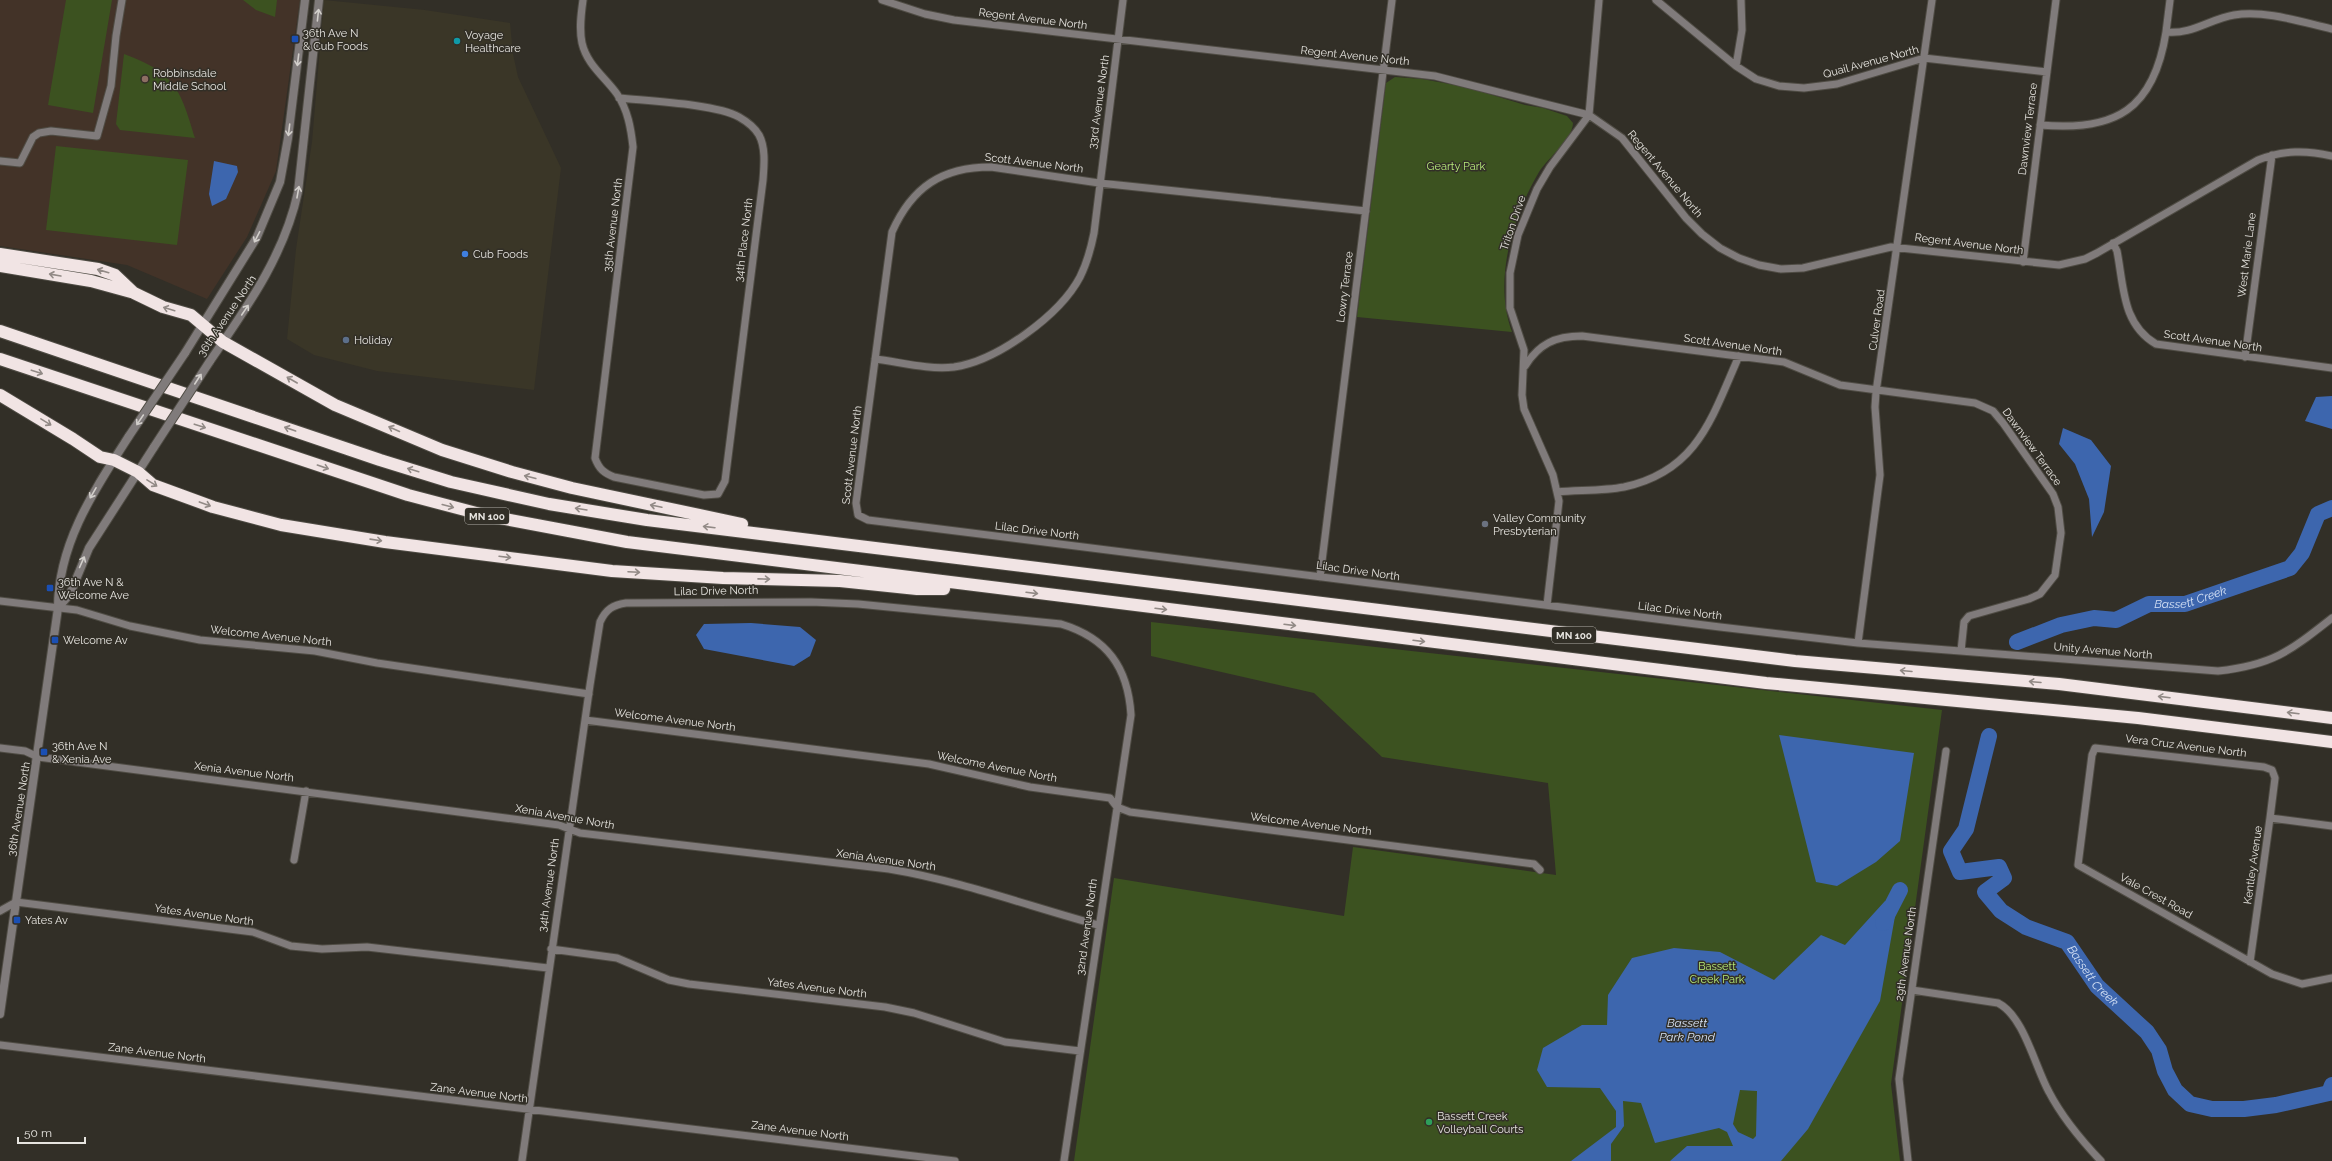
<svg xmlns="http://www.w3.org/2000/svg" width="2332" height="1161" viewBox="0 0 2332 1161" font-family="Raleway,sans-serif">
  <rect width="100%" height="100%" fill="#322f27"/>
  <path fill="#3a3627" d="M324,0L425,10L510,23L513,54L518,77L561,168L534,390L377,371L314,355L287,339L296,249L312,142Z"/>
  <path fill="#433328" d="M0,0H300L276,171L247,237L207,299L127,265L0,246Z"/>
  <path fill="#3c5220" d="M66,0H112L93,113L48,105Z
    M243,0H277L275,17L256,10Z
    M124,54C175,73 180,88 195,138L120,130L116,124Z
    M1395,77L1422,79L1466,87L1525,105L1543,108L1567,116L1573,123C1573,138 1548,158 1539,172C1512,218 1493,281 1512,332L1357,317L1386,83Z
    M56,146L188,160L177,245L46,230Z
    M1151,622L1942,710L1891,1084L1900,1161H1074L1114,878L1344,916L1353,847L1556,875L1548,783L1382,757L1314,693L1151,656Z"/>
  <path fill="#3d66ae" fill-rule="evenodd" d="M214,161L237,166L238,172L226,199L212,206L209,194Z
    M2332,396V429L2305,421L2316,397Z
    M2063,428L2091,440L2111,466L2104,512L2092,537L2089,499L2075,464L2059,444Z
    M751,623L800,627L816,640L810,656L794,666L704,649L696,635L704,624Z
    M1779,735L1914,753L1900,841L1876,862L1837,886L1816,882Z
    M1885,901L1897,905L1880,1001L1808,1129L1781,1161H1670L1687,1146H1733L1727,1132L1719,1128L1655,1143L1641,1103L1623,1101L1624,1126L1611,1144V1161H1571L1616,1127V1111L1600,1088L1547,1087L1537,1070L1543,1048L1582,1025H1607L1608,995L1632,958L1674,948L1720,952L1774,980L1821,935L1845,945ZM1740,1090L1757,1091L1756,1136L1753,1139L1738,1132L1733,1124Z"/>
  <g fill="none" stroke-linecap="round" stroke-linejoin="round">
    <g stroke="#3d66ae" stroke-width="16">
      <path id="s1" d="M2017,642L2061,625L2094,618L2116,620L2149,604H2185L2290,568L2302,553L2318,514L2332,508"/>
      <path id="s2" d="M1989,736L1966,829L1951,851L1960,872L1999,867L2004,878L1985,892L2001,911L2026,927L2067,942L2097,986L2147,1032L2159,1050L2165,1071L2175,1090L2190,1104L2212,1109H2244L2276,1105L2329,1093L2332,1085"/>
      <path d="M1883,923L1900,890"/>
    </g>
    <g stroke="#4f4c44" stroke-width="9">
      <path id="minor" d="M583,0C581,14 579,29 582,43C587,65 605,77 617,94C628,110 631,129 633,147L595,458C599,469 604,473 614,477L704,495L718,494L725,481L763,180C764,166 766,148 759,135C755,128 746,121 739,117C716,104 647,101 619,98
        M882,0L925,14L954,20L1435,76L1589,115L1622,138L1686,218L1702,234L1720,248L1739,258L1759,265L1781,269L1803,268L1891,247L2059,265L2085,259L2097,253L2258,160C2284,150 2306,150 2332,156
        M1656,0L1736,66L1756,79L1779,86L1804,88L1837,84L1924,58L2047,72
        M2166,32L2170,0
        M1736,66L1742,30L1741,0
        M2040,125C2116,132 2154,109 2166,32C2191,35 2210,19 2234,15C2266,10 2301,22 2332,29
        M0,161L20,163L33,137L39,133L51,131L97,136L111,86L116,36L122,0
        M1366,211L1099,183L991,167C942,167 912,187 892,232L856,503L858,515L868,520L1720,627L1858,643L2218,671C2273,665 2290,651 2332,618
        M2113,243L2117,251C2124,287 2122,324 2156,344L2332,368
        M2023,262L2056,0
        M2245,357L2272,155
        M875,359C900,362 928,370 954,367C997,361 1060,315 1080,277C1087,263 1091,248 1094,233L1123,0
        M1525,366C1539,344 1555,336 1582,336L1784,362L1840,385L1975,403L1993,411L2003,423L2053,494L2058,507L2061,533L2055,575L2040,594L2029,599L1969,616L1964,622L1961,651
        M1557,492C1579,490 1603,491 1624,487C1698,471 1712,417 1739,356
        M1320,577L1392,0
        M0,601L77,610L130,626L200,640L315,651L377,663L589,694
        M1547,605L1559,501L1553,475L1524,409L1522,395L1524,350L1510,308V273L1518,235L1537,189L1550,167L1589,115L1599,0
        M1858,643L1880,475L1875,407L1876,392L1932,0
        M585,720L929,764L1030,787L1110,798L1117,807L1130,812L1534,864L1540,870
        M0,748L25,751L38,757L559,825L580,833L889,869C961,881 1028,906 1098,925
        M2270,818L2332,826
        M294,860L306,791
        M0,911L16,902L253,932L291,946L322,949L367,947L548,968
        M551,949L617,958L669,980L689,984L885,1007L914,1013L1005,1042L1080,1051
        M2250,962L2270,818L2275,778L2272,770L2264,767L2095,748L2092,755L2078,865L2272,974L2302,984L2332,978
        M1912,990L1998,1003C2024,1016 2035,1067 2049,1092C2062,1117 2082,1141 2101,1161
        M0,1045L955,1161
        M522,1161L590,685L600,622C606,609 613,605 626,603L811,602L858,604L1061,624C1107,638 1128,667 1131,715L1064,1161
        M1908,1161L1899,1079L1946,751"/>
    </g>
    <g stroke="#4f4c44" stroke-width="10">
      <path id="tertiary" d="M185,353L257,237L280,182L288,138L305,0
        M210,361C247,307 284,256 298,192L319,0
        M58,608L70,594L89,548L154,447
        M0,1014L58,608C58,543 95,489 129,436"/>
    </g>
    <g stroke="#4f4c44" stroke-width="14">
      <path id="motorway" d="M0,254L98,269L115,275L134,293L163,307L191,315L223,342L335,405L442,450L512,472L572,488L742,524
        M0,266L91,281L131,292
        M0,331L380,460L451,482L549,504L647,520L1795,661L2059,684L2332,718
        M0,359L408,495L484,515L627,542L1766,683L2138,718L2332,742
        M0,395L73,439L100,457L114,460L138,472L153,485L213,507L281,525L385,542L612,571L723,578L840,581L917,589H944"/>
    </g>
    <use href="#minor" stroke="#807b7b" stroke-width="7"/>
    <use href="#tertiary" stroke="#807b7b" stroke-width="8"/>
    <use href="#motorway" stroke="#f1e4e4" stroke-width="12"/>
    <g stroke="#4f4c44" stroke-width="10" stroke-linecap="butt">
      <path id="tertiary-bridge" d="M129,436L185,353
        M154,447L210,361"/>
    </g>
    <use href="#tertiary-bridge" stroke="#807b7b" stroke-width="8"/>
  </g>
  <defs><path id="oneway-shaft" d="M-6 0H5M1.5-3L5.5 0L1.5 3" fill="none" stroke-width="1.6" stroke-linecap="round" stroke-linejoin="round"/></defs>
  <g stroke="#d2cfcb">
    <use href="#oneway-shaft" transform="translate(318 15) rotate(-84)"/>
    <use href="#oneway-shaft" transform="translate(298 60) rotate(97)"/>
    <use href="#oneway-shaft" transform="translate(289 130) rotate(97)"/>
    <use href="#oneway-shaft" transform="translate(298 192) rotate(-80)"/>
    <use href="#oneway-shaft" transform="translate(257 237) rotate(117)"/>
    <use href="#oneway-shaft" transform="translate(245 310) rotate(-56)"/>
    <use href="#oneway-shaft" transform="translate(198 379) rotate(-57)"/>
    <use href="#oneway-shaft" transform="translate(140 420) rotate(124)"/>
    <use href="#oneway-shaft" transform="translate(93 493) rotate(120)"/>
    <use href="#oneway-shaft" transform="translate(82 562) rotate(-66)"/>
  </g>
  <g stroke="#928a86">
    <use href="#oneway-shaft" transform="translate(103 271) rotate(-164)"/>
    <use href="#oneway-shaft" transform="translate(55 275) rotate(-170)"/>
    <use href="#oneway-shaft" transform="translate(169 309) rotate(-163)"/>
    <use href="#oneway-shaft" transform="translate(37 372) rotate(18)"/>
    <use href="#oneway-shaft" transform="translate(292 380) rotate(-150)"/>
    <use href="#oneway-shaft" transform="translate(46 422) rotate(31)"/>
    <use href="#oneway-shaft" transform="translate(200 426) rotate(18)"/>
    <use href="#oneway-shaft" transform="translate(290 429) rotate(-161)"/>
    <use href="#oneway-shaft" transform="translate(394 429) rotate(-156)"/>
    <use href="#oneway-shaft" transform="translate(323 467) rotate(19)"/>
    <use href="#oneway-shaft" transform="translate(413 470) rotate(-163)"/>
    <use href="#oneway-shaft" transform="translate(530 477) rotate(-166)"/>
    <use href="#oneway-shaft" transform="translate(152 483) rotate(32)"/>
    <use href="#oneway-shaft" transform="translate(205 504) rotate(20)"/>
    <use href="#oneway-shaft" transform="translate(448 506) rotate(15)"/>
    <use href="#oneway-shaft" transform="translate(656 506) rotate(-168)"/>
    <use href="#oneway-shaft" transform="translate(581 509) rotate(-171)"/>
    <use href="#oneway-shaft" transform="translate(709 527) rotate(-173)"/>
    <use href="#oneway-shaft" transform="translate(376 540) rotate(8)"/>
    <use href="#oneway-shaft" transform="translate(505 557) rotate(7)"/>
    <use href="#oneway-shaft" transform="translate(634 572) rotate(3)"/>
    <use href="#oneway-shaft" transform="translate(764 579) rotate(1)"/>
    <use href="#oneway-shaft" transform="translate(1032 593) rotate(7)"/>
    <use href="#oneway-shaft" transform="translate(1161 609) rotate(7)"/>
    <use href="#oneway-shaft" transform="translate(1290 625) rotate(7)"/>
    <use href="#oneway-shaft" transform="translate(1419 641) rotate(7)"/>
    <use href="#oneway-shaft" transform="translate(1906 671) rotate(-175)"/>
    <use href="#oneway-shaft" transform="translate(2035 682) rotate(-175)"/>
    <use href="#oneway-shaft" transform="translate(2164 697) rotate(-173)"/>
    <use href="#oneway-shaft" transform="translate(2293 713) rotate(-173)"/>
  </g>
  <g fill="#1a4fb4" stroke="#322f27" stroke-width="1.5">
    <rect x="291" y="35" width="8" height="8" rx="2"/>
    <rect x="46" y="584" width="8" height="8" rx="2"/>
    <rect x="51" y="636" width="8" height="8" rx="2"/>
    <rect x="40" y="748" width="8" height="8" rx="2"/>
    <rect x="13" y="916" width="8" height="8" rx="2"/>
  </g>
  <circle fill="#0f9aa8" stroke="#322f27" stroke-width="1.5" cx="457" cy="41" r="4"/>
  <circle fill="#8d6e63" stroke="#322f27" stroke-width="1.5" cx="145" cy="79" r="4"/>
  <circle fill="#3f7fe0" stroke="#322f27" stroke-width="1.5" cx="465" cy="254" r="4"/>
  <circle fill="#5c6f8a" stroke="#322f27" stroke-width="1.5" cx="346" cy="340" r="4"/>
  <circle fill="#6b7280" stroke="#322f27" stroke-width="1.5" cx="1485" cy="524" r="4"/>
  <circle fill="#2e9e5b" stroke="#322f27" stroke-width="1.5" cx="1429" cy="1122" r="4"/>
  <g text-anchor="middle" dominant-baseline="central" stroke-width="3" stroke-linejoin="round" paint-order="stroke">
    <g fill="#322f27" stroke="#b0aea8" stroke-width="1">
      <rect x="465" y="508" width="44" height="16" rx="3"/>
      <rect x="1552" y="627" width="44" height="16" rx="3"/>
    </g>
    <g font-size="10" font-weight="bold" fill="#e6e4df">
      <text x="487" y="516">MN 100</text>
      <text x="1574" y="635">MN 100</text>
    </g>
    <g font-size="11" fill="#e6e4df" stroke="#322f27">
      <text transform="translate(1033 19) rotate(7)">Regent Avenue North</text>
      <text transform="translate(1355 56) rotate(6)">Regent Avenue North</text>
      <text transform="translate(1871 62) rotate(-15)">Quail Avenue North</text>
      <text transform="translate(1099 102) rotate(-82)">33rd Avenue North</text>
      <text transform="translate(2028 129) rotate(-83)">Dawnview Terrace</text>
      <text transform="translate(1034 163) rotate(7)">Scott Avenue North</text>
      <text transform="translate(1665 174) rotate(50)">Regent Avenue North</text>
      <text transform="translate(1513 223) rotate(-71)">Triton Drive</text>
      <text transform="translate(613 225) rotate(-83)">35th Avenue North</text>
      <text transform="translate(744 240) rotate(-83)">34th Place North</text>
      <text transform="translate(1969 244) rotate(7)">Regent Avenue North</text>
      <text transform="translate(2247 255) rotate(-83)">West Marie Lane</text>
      <text transform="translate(1345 287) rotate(-83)">Lowry Terrace</text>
      <text transform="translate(227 316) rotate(-56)">36th Avenue North</text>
      <text transform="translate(1877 320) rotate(-82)">Culver Road</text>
      <text transform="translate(2213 341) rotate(8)">Scott Avenue North</text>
      <text transform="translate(1733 345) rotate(8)">Scott Avenue North</text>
      <text transform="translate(2032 447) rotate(54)">Dawnview Terrace</text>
      <text transform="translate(852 455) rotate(-83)">Scott Avenue North</text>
      <text transform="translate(1037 531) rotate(7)">Lilac Drive North</text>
      <text transform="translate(1358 571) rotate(8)">Lilac Drive North</text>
      <text transform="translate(716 591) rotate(-1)">Lilac Drive North</text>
      <text transform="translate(1680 611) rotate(7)">Lilac Drive North</text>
      <text transform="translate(271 636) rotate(6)">Welcome Avenue North</text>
      <text transform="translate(2103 651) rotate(5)">Unity Avenue North</text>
      <text transform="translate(675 720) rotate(7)">Welcome Avenue North</text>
      <text transform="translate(2186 746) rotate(7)">Vera Cruz Avenue North</text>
      <text transform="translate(997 767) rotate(11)">Welcome Avenue North</text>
      <text transform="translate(244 772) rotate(7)">Xenia Avenue North</text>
      <text transform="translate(19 809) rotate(-81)">36th Avenue North</text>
      <text transform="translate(565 817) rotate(10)">Xenia Avenue North</text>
      <text transform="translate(1311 824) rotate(7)">Welcome Avenue North</text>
      <text transform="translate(886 860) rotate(8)">Xenia Avenue North</text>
      <text transform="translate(2253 865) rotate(-82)">Kentley Avenue</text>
      <text transform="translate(549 885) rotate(-82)">34th Avenue North</text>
      <text transform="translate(2156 896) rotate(29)">Vale Crest Road</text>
      <text transform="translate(204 915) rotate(8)">Yates Avenue North</text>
      <text transform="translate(1087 927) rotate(-82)">32nd Avenue North</text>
      <text transform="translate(1906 954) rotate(-82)">29th Avenue North</text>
      <text transform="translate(817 988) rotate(7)">Yates Avenue North</text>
      <text transform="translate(157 1053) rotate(7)">Zane Avenue North</text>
      <text transform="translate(479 1093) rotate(7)">Zane Avenue North</text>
      <text transform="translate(800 1131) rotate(7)">Zane Avenue North</text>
    </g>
    <g font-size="11" fill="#e6e4df" stroke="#322f27" text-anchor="start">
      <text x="303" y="33">36th Ave N<tspan x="303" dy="13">&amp; Cub Foods</tspan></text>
      <text x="465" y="35">Voyage<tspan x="465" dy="13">Healthcare</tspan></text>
      <text x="153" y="73">Robbinsdale<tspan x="153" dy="13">Middle School</tspan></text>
      <text x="473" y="254">Cub Foods</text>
      <text x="354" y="340">Holiday</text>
      <text x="1493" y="518">Valley Community<tspan x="1493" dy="13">Presbyterian</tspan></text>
      <text x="58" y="582">36th Ave N &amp;<tspan x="58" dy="13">Welcome Ave</tspan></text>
      <text x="63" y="640">Welcome Av</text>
      <text x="52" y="746">36th Ave N<tspan x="52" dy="13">&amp; Xenia Ave</tspan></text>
      <text x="25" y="920">Yates Av</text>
      <text x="1437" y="1116">Bassett Creek<tspan x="1437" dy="13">Volleyball Courts</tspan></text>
    </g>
    <g font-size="11" fill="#b7eb7a" stroke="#322f27">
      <text x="1456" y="166">Gearty Park</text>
      <text x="1717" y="966">Bassett<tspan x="1717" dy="13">Creek Park</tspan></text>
    </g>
    <g font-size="12" font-style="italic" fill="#d5e1f5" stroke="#322f27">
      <text stroke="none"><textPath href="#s1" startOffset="182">Bassett Creek</textPath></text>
      <text stroke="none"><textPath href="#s2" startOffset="361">Bassett Creek</textPath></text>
      <text x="1687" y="1023">Bassett<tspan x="1687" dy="14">Park Pond</tspan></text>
    </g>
  </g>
  <path d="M18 1137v6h67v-6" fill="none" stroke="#e6e4df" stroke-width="2"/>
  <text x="24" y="1137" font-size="12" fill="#e6e4df" stroke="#322f27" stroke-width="3" paint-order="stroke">50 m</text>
</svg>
